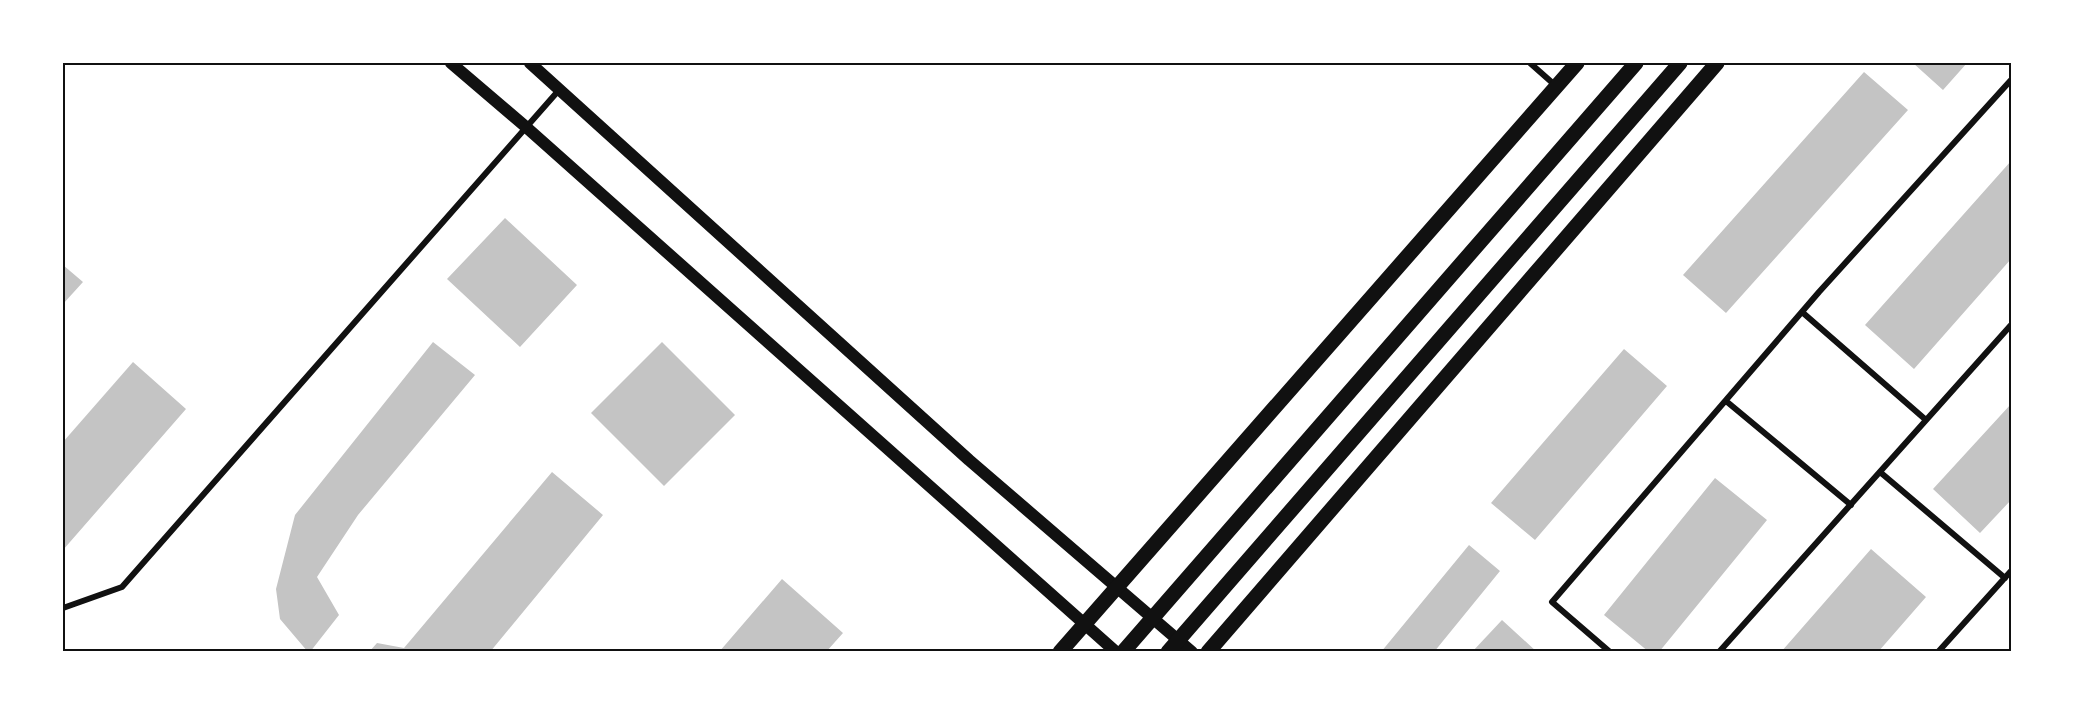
<svg xmlns="http://www.w3.org/2000/svg" width="2074" height="715" viewBox="0 0 2074 715" font-family="'Roboto Serif',serif">
  <rect width="100%" height="100%" fill="#fff"/>
  <path fill="#c4c4c4" d="M1913,63H1967L1943,90Z
    M1864,72L1908,110L1726,313L1683,275Z
    M2011,161V259L1914,369L1865,325Z
    M505,218L577,285L520,347L447,279Z
    M63,265L83,282L63,304Z
    M433,342L475,375L358,515L317,577L339,615L310,652H308L280,619L276,589L295,515Z
    M662,342L735,415L664,486L591,413Z
    M1624,349L1667,386L1535,540L1491,503Z
    M133,362L186,409L63,550V442Z
    M2011,404V500L1980,533L1933,489Z
    M552,472L603,515L490,652H369L377,643L404,648Z
    M1715,478L1767,520L1659,652H1649L1604,615Z
    M1469,545L1500,571L1434,652H1381Z
    M1871,549L1926,597L1878,652H1781Z
    M782,579L843,633L826,652H719Z
    M1502,620L1537,652H1472Z"/>
  <g fill="none" stroke-linecap="round" stroke-linejoin="round">
    <path stroke="#111" stroke-width="6" d="M1530,63L1556,86
      M1802,312L1926,420
      M1726,401L1851,505
      M1880,472L2005,578
      M63,608L122,587L559,90
      M1610,652L1552,602L1819,292L2011,80
      M1719,652L2011,325
      M1938,652L2011,571"/>
    <path stroke="#111" stroke-width="12" d="M451,63L526,127L1116,652
      M530,63L969,460L1192,652"/>
    <path stroke="#111" stroke-width="15" d="M1060,652L1577,63
      M1123,652L1636,63
      M1168,652L1680,63
      M1208,652L1717,63"/>
  </g>
  <rect width="2074" height="715" fill="none" stroke="#ffffff" stroke-width="129"/>
  <rect x="64" y="64" width="1946" height="586" fill="none" stroke="#111" stroke-width="2"/>
</svg>
